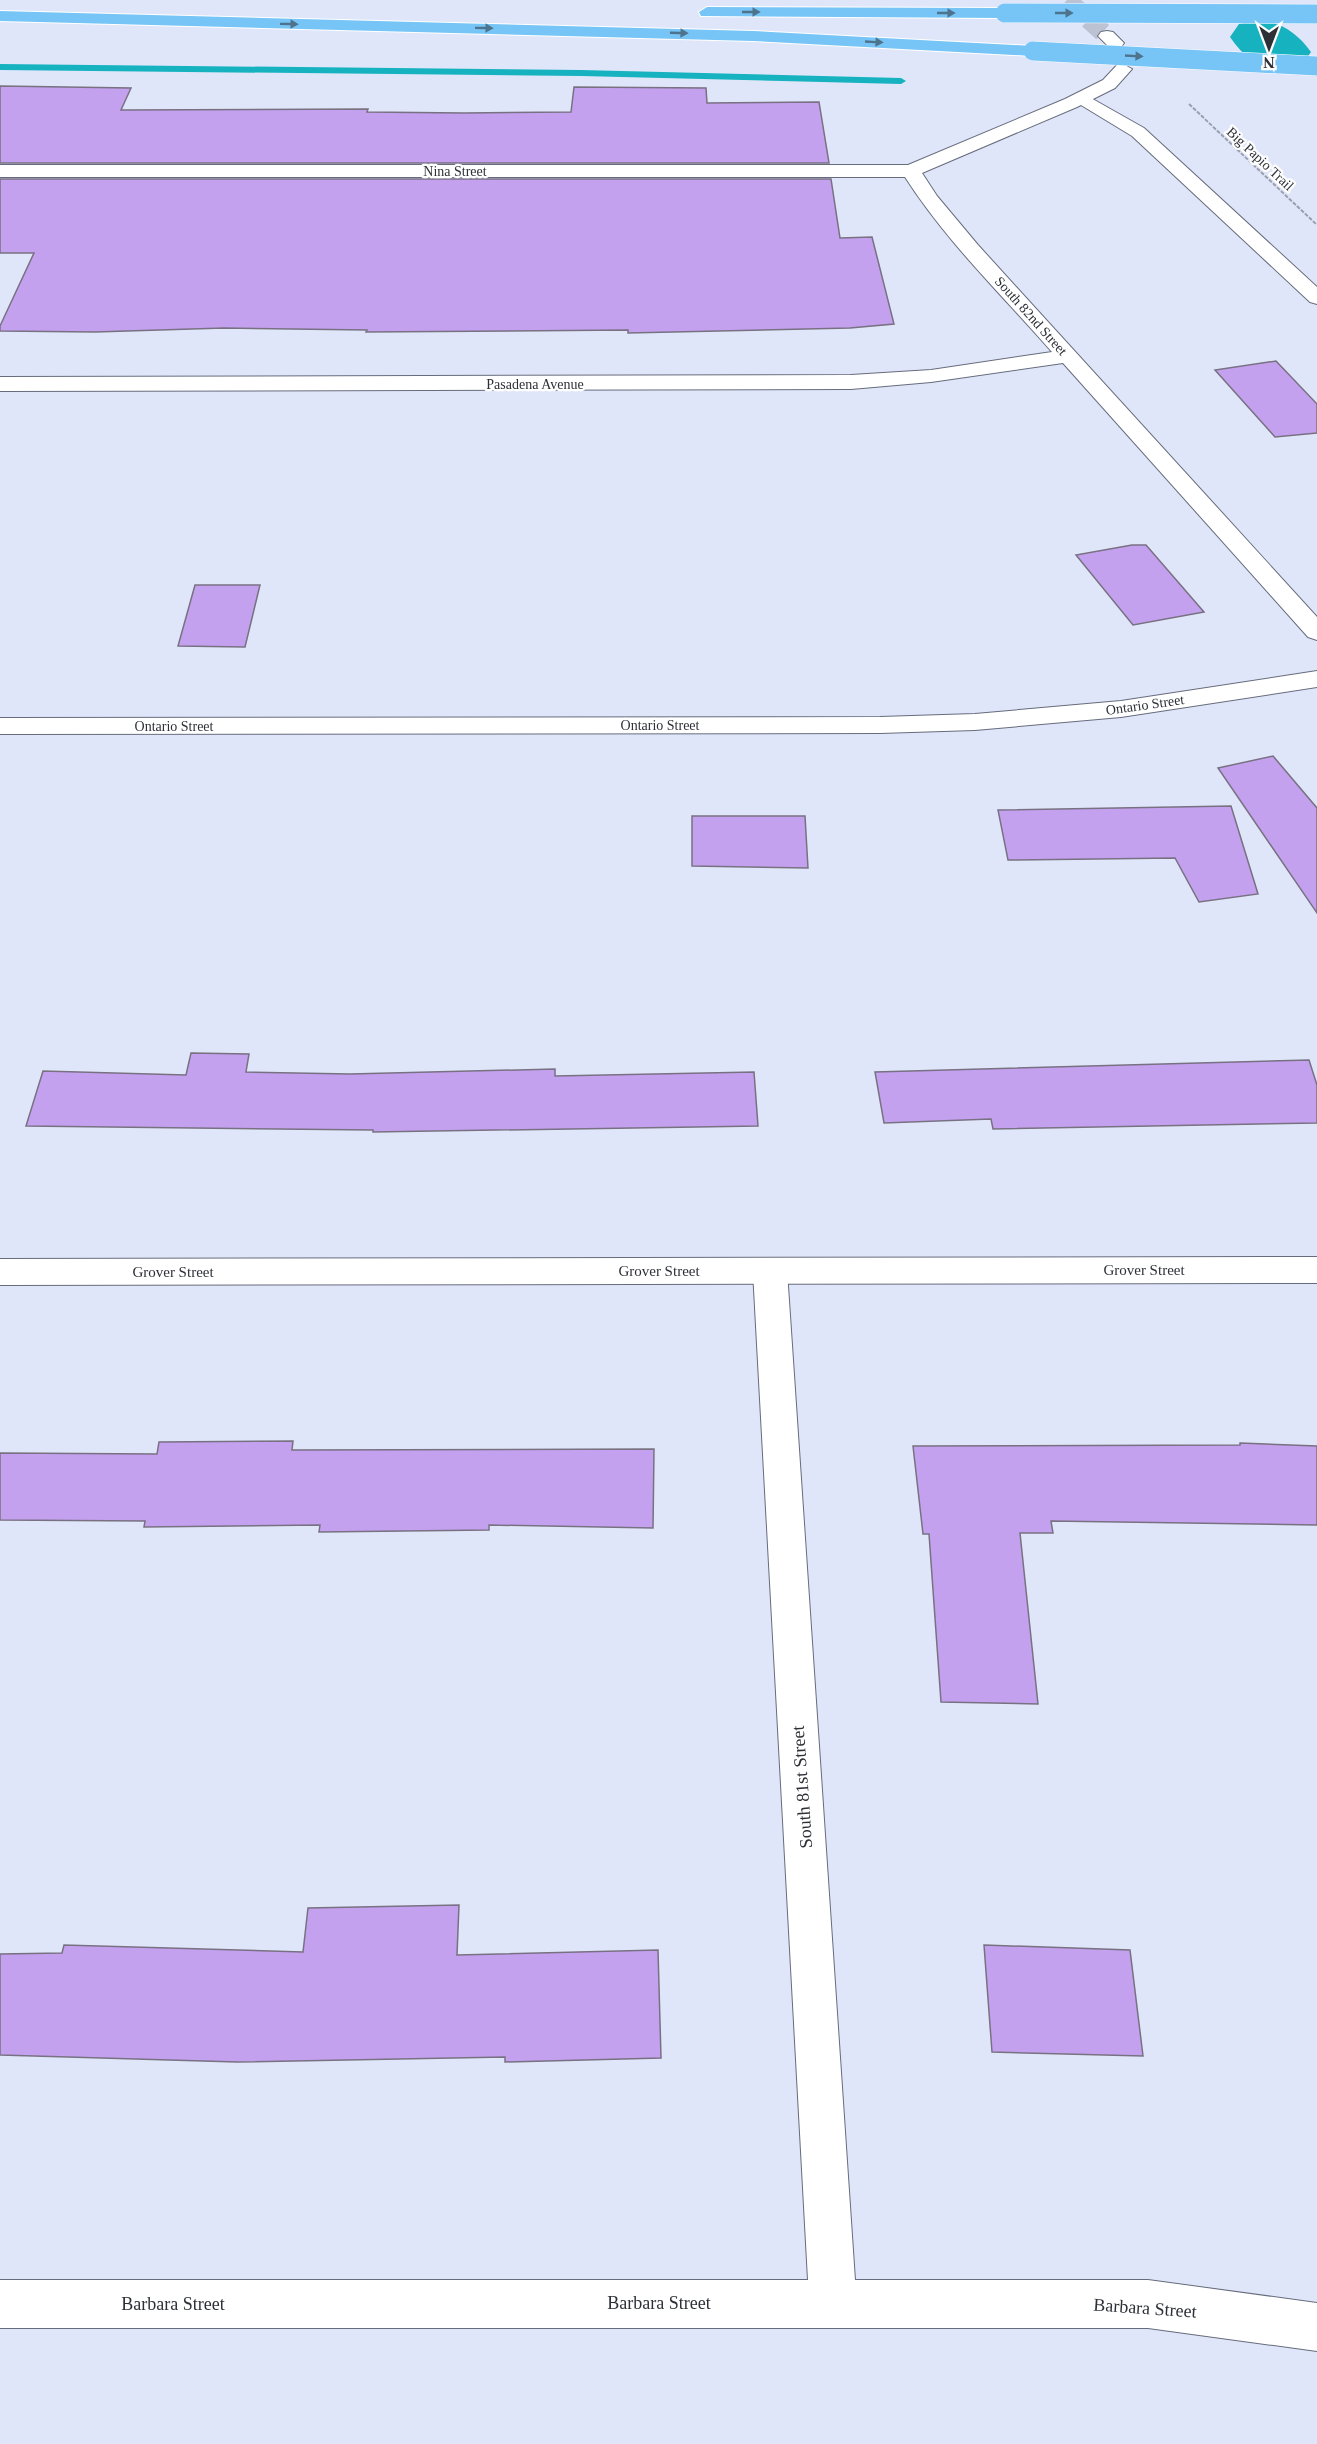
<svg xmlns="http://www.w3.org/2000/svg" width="1317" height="2444" viewBox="0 0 1317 2444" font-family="'Times New Roman',serif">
  <rect width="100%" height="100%" fill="#e0e6f9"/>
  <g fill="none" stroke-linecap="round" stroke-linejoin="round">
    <path fill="#17b2bf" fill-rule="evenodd" d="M0,64L581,70L901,78L906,81L901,84L581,76L0,70Z"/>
    <path fill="#17b2bf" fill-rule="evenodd" d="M1260,19C1283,24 1297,33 1311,52L1302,65C1268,73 1250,66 1230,37L1239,24Z"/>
  </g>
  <path fill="#c3a1ef" stroke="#787182" stroke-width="1.5" d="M0,86L131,88L121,110L368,109L367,112L464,113L571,112L574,87L706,88L707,103L819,102L829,163H0Z
    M0,179H831L840,238L872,237L894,324L850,328L628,333V330L366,332L367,330L224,328L95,332L0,331V326L34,253H0Z
    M1276,361L1317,404V433L1275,437L1215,370Z
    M1132,545H1146L1204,612L1133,625L1076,555Z
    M195,585H260L245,647L178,646Z
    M1273,756L1317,808V913L1218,768Z
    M1231,806L1258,894L1199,902L1175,858L1008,860L998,810Z
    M692,816H805L808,868L692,866Z
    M191,1053L249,1054L246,1072L350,1074L555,1069V1076L754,1072L758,1126L373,1132V1130L26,1126L43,1071L186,1075Z
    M1309,1060L1317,1085V1123L993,1129L991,1119L884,1123L875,1072Z
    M293,1441L292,1450L654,1449L653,1528L489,1525V1530L319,1532L320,1525L144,1527L145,1521L0,1520V1453L157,1454L159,1442Z
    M1240,1443L1317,1446V1525L1051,1521L1053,1533H1020L1038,1704L941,1702L929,1534H923L913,1446L1240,1445Z
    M459,1905L457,1955L658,1950L661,2058L505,2062V2057L237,2062L0,2055V1954L62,1953L64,1945L303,1952L308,1908Z
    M984,1945L1130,1950L1143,2056L992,2052Z"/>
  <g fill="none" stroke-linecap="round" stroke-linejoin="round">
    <path stroke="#bcc2d2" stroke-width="19" stroke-dasharray="19 10" stroke-linecap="butt" d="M1067,0L1107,36"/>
    <g stroke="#666c7c" stroke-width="2">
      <path id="lane" d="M1082,93L1144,128L1317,287V304L1310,302L1132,136L1076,102L1073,98L1076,94Z"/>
    </g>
    <g stroke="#666c7c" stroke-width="2">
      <path id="street" d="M1107,31L1113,32L1124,43L1121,47H1109L1098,36L1101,32Z
        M1123,64L1132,69L1115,88L1077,107L922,173L937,196L978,245L1317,617V640L1308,637L1063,363L931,382L851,389L0,391V377L851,375L931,370L1052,352C1002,295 946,241 905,177H0V165H908L1065,99L1103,80L1117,65Z
        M1317,671V687L1121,717L975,730L880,733L0,734V718L880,717L975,714L1121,701Z
        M770,1258L782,1262L787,1271L855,2280H1148L1317,2303V2351L1148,2328H0V2280H808L753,1271L758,1262Z"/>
    </g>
    <g stroke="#666c7c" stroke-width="2">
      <path id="secondary" d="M1317,1257V1283L0,1285V1259Z"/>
    </g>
    <g stroke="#fff" stroke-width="2">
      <path id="highway" d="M707,7L1005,8L1013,13L1005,18L701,16L699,12Z
        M0,11L753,31L1033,46L1042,51L1033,56L753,41L0,21Z"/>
    </g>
    <path stroke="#9a9fae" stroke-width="2" stroke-dasharray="4 1.5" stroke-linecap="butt" d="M1189,104L1317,225"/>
    <use href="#lane" fill="#fff" fill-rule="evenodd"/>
    <use href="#street" fill="#fff" fill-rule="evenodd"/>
    <use href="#secondary" fill="#fff" fill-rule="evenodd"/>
    <use href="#highway" fill="#76c5f6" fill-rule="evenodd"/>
    <g stroke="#fff" stroke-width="20" stroke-linecap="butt">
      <path id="highway-bridge" d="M1005,13L1317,14
        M1033,51L1317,66"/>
    </g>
    <use href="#highway-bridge" stroke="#76c5f6" stroke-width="19"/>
  </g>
  <defs><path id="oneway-solid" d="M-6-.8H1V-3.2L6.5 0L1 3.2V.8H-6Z" transform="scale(1.5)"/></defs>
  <g fill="#4e738d">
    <use href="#oneway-solid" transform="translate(751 12)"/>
    <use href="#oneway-solid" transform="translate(946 13)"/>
    <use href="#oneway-solid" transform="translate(1064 13)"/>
    <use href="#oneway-solid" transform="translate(289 24) rotate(1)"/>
    <use href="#oneway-solid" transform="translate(484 28) rotate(1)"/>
    <use href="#oneway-solid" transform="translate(679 33) rotate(2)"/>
    <use href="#oneway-solid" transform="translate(874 42) rotate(3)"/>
    <use href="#oneway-solid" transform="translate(1134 56) rotate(3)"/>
  </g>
  <g text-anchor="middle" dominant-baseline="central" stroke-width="4.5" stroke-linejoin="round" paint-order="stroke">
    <g font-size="14" fill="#2d3037" stroke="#fff">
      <text transform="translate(1260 159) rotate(43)">Big Papio Trail</text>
      <text x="455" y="171">Nina Street</text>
      <text transform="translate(1031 316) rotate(48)">South 82nd Street</text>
      <text x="535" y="384">Pasadena Avenue</text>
      <text transform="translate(1145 705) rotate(-8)">Ontario Street</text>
      <text x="660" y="725">Ontario Street</text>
      <text x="174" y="726">Ontario Street</text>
    </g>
    <g font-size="15" fill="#2d3037" stroke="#fff">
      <text x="1144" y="1270">Grover Street</text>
      <text x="659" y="1271">Grover Street</text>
      <text x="173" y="1272">Grover Street</text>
    </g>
    <g font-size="18" fill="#2d3037" stroke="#fff">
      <text transform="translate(802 1787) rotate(-94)">South 81st Street</text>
      <text x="659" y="2303">Barbara Street</text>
      <text x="173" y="2304">Barbara Street</text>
      <text transform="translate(1145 2308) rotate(4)">Barbara Street</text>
    </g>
  </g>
  <g transform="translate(1269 48) rotate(180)" stroke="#ffffff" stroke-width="4.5" paint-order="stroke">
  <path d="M0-4.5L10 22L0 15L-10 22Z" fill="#2d3037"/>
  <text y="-9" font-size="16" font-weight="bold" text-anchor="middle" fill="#2d3037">N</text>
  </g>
</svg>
